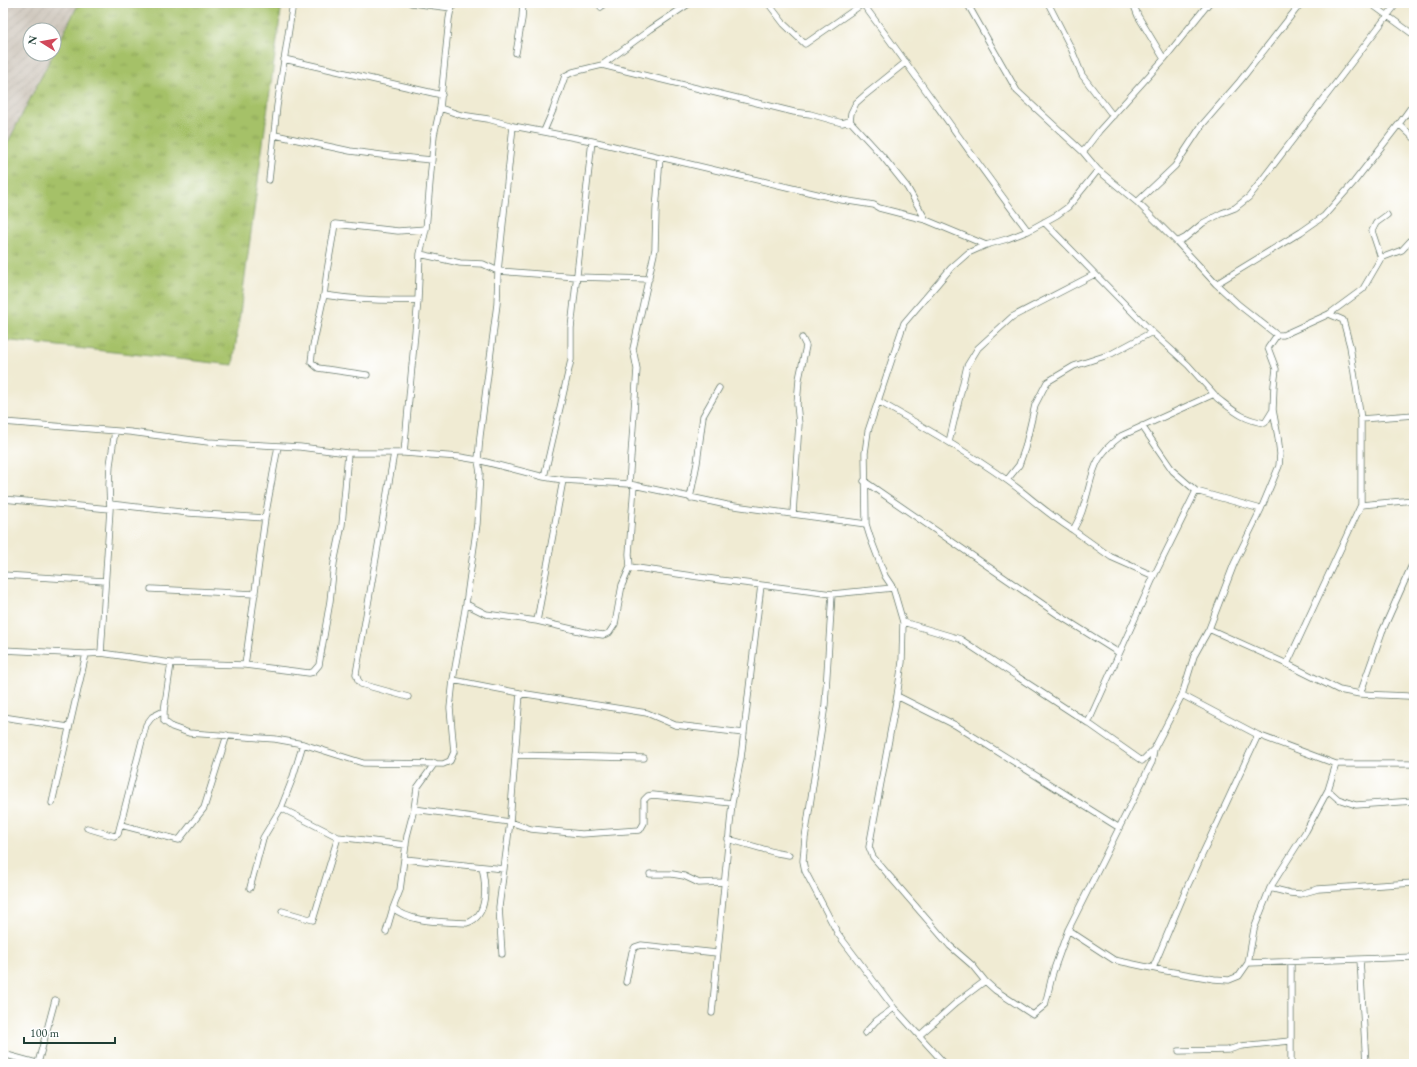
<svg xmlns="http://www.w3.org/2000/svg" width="1417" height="1067" viewBox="0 0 1417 1067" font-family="'EB Garamond',serif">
  <defs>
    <pattern id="industrial-furrows" width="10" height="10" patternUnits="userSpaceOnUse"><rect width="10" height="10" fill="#cbc3b8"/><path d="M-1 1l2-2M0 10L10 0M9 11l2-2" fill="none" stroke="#aea89f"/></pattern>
    <pattern id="grass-tufts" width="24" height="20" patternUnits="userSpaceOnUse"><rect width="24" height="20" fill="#a5c168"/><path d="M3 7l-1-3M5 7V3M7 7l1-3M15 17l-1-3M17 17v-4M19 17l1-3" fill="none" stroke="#869e56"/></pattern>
  </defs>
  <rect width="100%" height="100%" fill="#fff"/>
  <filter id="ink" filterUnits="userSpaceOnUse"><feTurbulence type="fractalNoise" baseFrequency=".025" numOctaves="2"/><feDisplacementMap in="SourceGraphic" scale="8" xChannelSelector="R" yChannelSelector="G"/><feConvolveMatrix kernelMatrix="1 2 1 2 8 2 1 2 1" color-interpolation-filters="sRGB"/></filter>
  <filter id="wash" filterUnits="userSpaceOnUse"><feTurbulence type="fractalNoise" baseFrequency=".012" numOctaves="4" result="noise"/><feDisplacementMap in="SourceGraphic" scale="16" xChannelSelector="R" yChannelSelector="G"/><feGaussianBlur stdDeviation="0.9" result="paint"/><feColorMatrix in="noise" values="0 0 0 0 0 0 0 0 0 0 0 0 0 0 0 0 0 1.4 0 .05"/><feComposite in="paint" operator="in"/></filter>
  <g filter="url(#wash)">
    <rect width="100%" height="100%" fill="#f0ebd3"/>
    <path fill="url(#industrial-furrows)" fill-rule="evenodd" d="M3,3H91L3,272ZM30,30H54V54H30Z"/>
    <path fill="url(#grass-tufts)" stroke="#627f4e" d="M79,3H282L233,365L3,340V152Z"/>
  </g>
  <g filter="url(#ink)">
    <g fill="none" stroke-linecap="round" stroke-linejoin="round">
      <g stroke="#687a6c" stroke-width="7">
        <path id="street" d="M411,3L452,8
          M598,3L601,7
          M768,3L784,24L805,44L864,3
          M967,3L1017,91L1083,152L1098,170L1137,202L1177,242L1216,284L1239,305L1277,335L1268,348L1276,369L1274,385L1273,410L1278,437L1280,454L1279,466L1261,509L1234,564L1209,629L1194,656L1182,695L1154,749L1152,762L1068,930L1053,972L1045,1005L1033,1015L995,990L985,981L972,965L950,946L873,857L869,847L897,696L902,662L903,622L893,588L885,576L870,537L866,524L865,453L868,431L904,323L951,268L968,253L986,245L1007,239L1028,231L1057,215L1068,207L1098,170
          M1048,3L1071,48L1082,75L1113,116
          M1133,3L1138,16L1164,59
          M1370,3L1414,35
          M863,4C919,79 972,157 1028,231
          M516,53L522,19L523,3
          M284,59L442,95
          M602,65L651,29L690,3
          M1414,103L1399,124L1414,138
          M440,108L461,115L488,119L513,126L592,141L842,200L874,205L879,208L926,220L986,245
          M850,121L851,113L856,103L865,95L906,62
          M544,131L553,110L565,76L573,72L602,65L794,112L810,114L842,123L850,121L883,157L907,187L926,220
          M275,135L350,151L389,156L432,160
          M1083,152L1099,131L1164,59L1209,3
          M269,180L277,106L293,3
          M1137,202L1175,166L1202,125L1240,81L1301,3
          M1044,222L1152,332L1188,365L1214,394
          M1177,242L1185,238L1203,223L1222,213L1235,208L1249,197L1397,3
          M420,254L460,263L483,264L498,271L577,277L649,279
          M1381,258L1372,231L1376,223L1387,215
          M1216,284L1301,232L1324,216L1354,182L1399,124
          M324,295C356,300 386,301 418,300
          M1277,335H1283L1329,314L1363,289L1381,258L1402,250L1414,237
          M367,375L318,368L311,362L313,346L324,295L327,271L335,224L398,231L426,229
          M878,401C922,426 966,451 1008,481C1030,497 1050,516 1073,530C1077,523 1081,516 1083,508C1094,475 1090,459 1121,436L1214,394L1217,398C1234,411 1243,420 1265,423L1273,410
          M1361,419L1414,415
          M3,422L130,432L208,442L300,447L348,453H404L460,457L478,460L544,477L563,480L629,484L727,505L866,524
          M1142,426L1173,471L1196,491L1261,509
          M949,442L967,366L978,348L1012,317L1095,274
          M394,453L356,674L358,680L361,684L408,697
          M404,453L418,300L420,254L426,229L434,135L440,108L449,19L452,3
          M544,477L571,360V328L592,141
          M1007,480L1019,465L1025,448L1035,405L1047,382L1074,366L1111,354L1152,332
          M864,481L1060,616L1119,653
          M629,484L637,369L633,349L655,249L656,210L660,157
          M690,498L697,463L703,416L719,388
          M3,499L110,509
          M110,504L189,513L265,518
          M1361,505L1414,500
          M793,513L799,424L797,404L799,379L806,346L802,338
          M1073,530L1111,557L1154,576
          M630,567L629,554L634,485
          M3,575L105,581
          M151,589L255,594
          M832,594L825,705L805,838L803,861L805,871L838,934L894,1008L945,1064
          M466,604L486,614L537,621L589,633L603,635L609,633L615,624L622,585L630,567L720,580L761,585
          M537,621L563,480
          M903,622L960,639L1088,723L1142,761L1154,749
          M1209,629L1287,664L1339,690L1360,694L1408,696L1414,698
          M3,650L86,654L101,653L171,663L245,665L265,518L278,446
          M101,653L110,509L109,485L110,465L115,431
          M171,663L164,711V721L172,727L189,733L275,739L303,744L363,763L443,764L450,761L454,752L450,708L453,680L466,604L477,524L480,473L478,460L480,436L497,304L498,271L513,126
          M1287,664L1361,505V419L1350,346L1343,320L1329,314
          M245,665L309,673L313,672L319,665L330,601L334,563L342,525L348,453
          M453,680L520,693L647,713L675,725L744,733
          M1360,694L1382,632L1411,567L1414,563
          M1182,695L1258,735L1336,764H1413L1414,762
          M897,696L955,725L1118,827
          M3,717L68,727
          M1088,723L1154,576L1196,491
          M515,755L644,758
          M1328,790L1338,799L1356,805L1414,801
          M52,803L86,654
          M281,808L338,837L406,845
          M414,809L510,822L531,829L582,834L640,830L644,823V800L648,796L653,795L732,803
          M121,825L179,840L204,808L227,735
          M87,828L114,836L118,834L146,725L152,717L164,711
          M728,839L777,853L789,855
          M404,859L504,869
          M650,874H672L684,876L699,883L724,882
          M250,888L263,838L281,808L292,780L303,744
          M1270,888L1290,893L1300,894L1318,889L1414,883
          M393,908C413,924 443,921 467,923C489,916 486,885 482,867
          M282,911L313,920L338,837
          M1068,930L1114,960L1161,970L1214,979L1229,980L1239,976L1248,963L1254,929L1270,888L1306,831L1328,790L1336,764
          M386,932L393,908L400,890L407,836L414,809L417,788L435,763
          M502,954L499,907L510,822L520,693
          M1360,959L1366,1064
          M1291,961V1064
          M1248,963L1414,957
          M1153,968L1188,885L1258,735
          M626,982L632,952L635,947L641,945L717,953
          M712,1013L732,803L741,758L761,585L832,594L893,588
          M865,1033L876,1021L894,1008
          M920,1035L957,1002L985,981
          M1179,1051L1228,1050L1241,1046L1290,1041
          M3,1054L40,1064
          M38,1063L55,1000"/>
      </g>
      <use href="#street" stroke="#fff" stroke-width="5.5"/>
    </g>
  </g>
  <rect width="1417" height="1067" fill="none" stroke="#fff" stroke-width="16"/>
  <g transform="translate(42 42) rotate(281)"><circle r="19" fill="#ffffff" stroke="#a5b1ae"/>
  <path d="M0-3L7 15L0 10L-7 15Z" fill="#d1495b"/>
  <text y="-6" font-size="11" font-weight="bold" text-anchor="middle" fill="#1f3d34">N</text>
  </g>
  <path d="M24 1037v6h91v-6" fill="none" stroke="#1f3d34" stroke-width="2"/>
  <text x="30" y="1037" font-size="12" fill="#1f3d34" stroke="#ffffff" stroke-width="3" paint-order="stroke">100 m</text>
</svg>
